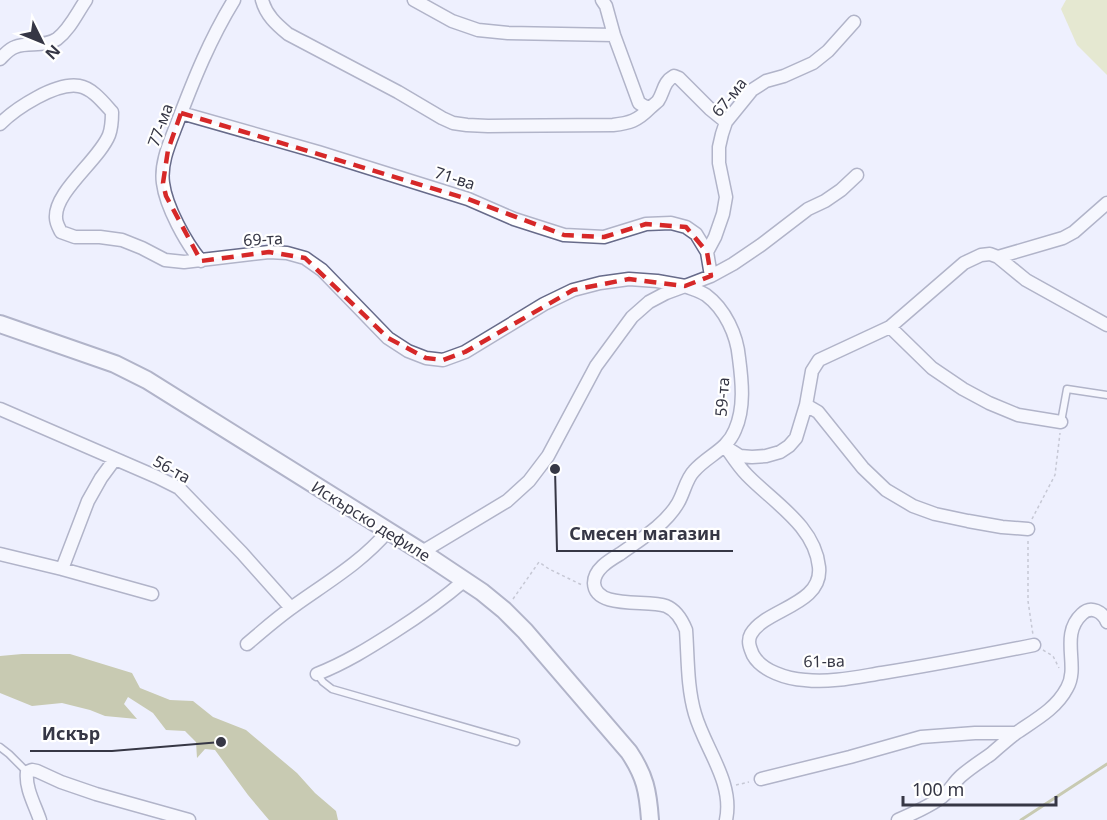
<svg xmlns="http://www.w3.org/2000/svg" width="1107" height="820" viewBox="0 0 1107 820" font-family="'Noto Sans',sans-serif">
  <rect width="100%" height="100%" fill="#eef0fe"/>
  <path fill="#dadd9b" d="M1066,0H1107V75L1077,45L1061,9Z"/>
  <path fill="#999b57" d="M22,654H70L132,673L140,688L170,700L193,701L213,717L246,730L297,773L315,793L336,811L338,820H269L248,795L215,750L205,749L197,758L196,742L185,731L166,730L153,713L128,697L124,704L137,719L105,716L90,710L62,703L32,706L0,693V656Z"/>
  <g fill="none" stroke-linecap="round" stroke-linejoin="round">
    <path stroke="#999b57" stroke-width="3" d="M1021,820L1107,764"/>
    <g stroke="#676b8a" stroke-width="9">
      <path id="lane" d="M1061,422L1067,389L1107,395
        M317,674L323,682L332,689L516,742
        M0,747L9,754L27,772"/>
    </g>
    <g stroke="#676b8a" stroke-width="15">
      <path id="street" d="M262,0C266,15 276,24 288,34L398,92L442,118L453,123L467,125L488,126L613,125C630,123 637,121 650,108
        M414,0L452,21L478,30L508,33L614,35
        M602,0L606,6L614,35L639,103L644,106L650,108C652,106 656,103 658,101C664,92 663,82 674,76L679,78L710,109L726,122
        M0,59C4,55 9,49 15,47C28,41 44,48 57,39C70,29 77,13 86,0
        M181,113L318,152L468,199L514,219L564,235L604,237L646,224L671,223L686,227L696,234L707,252
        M0,124C16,108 56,82 79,86C92,88 103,102 112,112C112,120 112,127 109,135C99,160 54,192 56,218C56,223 59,228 61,232L75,237H100L122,240L142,248L165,260L184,262L269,252L287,253L305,258L322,270L388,338L408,351L426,358L443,360L465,352L544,304L573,290L600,283L629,279L657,281L685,286L711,276L733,264L761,245L808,209L825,201L841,190L857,175
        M998,257L1063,238L1074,232L1107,203
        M201,261C186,243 166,207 163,183C160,162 171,140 178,121C194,79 210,39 234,0
        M711,276L707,252L715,237L723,214L726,197L719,163V147L722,134L726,122L752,90L766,81L784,76L813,63L828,51L854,22
        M890,327L932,368L963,389L989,403L1018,415L1061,422
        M806,405L818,412L863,468L886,490L913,506L935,514L968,521L1002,527L1028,529
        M0,409L157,477L179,488L242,553L291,608
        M725,446C732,456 739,467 747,475C773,502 815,526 819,567C823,605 765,609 751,634C747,641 750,648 753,655C762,671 787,679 805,680C830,683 857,677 882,673C933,665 984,655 1034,645
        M729,449L740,456L752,457L766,456L780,452L789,446L796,438L806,405L812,371L819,360L890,327L964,263L981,255L990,254L998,257L1026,280L1107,325
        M422,552L507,501L529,481L548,456L596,366L632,317L649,302L666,293L685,286C692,289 700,291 706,295C725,309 737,335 739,358C742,381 745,408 735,430C727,450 708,455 694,471C686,479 684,493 678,503C665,525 641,539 620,554C610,560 594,569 594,583C595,610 648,599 666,606C676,610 682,620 686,630C688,657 687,687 695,714C705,749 734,782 726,820
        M0,554L62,569L152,594
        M62,569L88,501L101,478L115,459
        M247,644C262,631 277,618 294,606C326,583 362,562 388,531
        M317,674C345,663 369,648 394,632C419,616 443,599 465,580
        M761,779L850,757L921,737L975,733H1016
        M40,820C35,805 25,788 27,772L32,770L37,771L61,782L96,794L189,820
        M898,820C912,814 926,808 939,799C948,794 953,783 961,776C970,768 981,761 991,754C999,747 1007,740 1016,733C1035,720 1056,709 1067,688C1080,666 1059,635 1082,614C1091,605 1103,612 1107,622"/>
    </g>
    <g stroke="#676b8a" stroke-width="20">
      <path id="secondary" d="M0,324L115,364L147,380L422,552L482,592L504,610L525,631L629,752C645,776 648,791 650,820"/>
    </g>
    <path stroke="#9597a5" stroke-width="1.5" stroke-dasharray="3 3" stroke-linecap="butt" d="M1032,519L1055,475L1060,433
      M1028,541V601L1033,635
      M513,599L539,562L549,569L582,585
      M1043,650L1053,656L1059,668
      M736,785L749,782"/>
    <use href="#lane" stroke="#fff" stroke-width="6"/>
    <use href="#street" stroke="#fff" stroke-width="12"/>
    <use href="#secondary" stroke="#fff" stroke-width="16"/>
  </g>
  <path d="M0 0H1107V820H0ZM181,113L468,199L564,235L604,237L646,224L686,227L707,252L711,276L685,286L629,279L573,290L465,352L443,360L426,358L388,338L305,258L269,252L201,261L166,196L163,183L168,150Z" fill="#eef0fe" fill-opacity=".55" fill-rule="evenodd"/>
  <path fill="none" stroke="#d62828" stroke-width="4.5" stroke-dasharray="12 8" stroke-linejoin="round" d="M181,113L468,199L564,235L604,237L646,224L686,227L707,252L711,276L685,286L629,279L573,290L465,352L443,360L426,358L388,338L305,258L269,252L201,261L166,196L163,183L168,150Z"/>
  <g text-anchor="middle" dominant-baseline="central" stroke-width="4.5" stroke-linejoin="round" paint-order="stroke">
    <g font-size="16" fill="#363745" stroke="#fff">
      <text transform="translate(729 97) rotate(-51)">67-ма</text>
      <text transform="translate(160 125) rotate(-70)">77-ма</text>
      <text transform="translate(455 178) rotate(18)">71-ва</text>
      <text transform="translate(263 239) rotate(-3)">69-та</text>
      <text transform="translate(722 397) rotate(-86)">59-та</text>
      <text transform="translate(172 469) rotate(29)">56-та</text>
      <text transform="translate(371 521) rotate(32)">Искърско дефиле</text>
      <text transform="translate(824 661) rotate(-1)">61-ва</text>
    </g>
  </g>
  <path fill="none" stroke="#363745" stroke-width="2" d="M555 469L557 551H733M221 742L112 751H30"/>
  <g fill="#363745" stroke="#fff" stroke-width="2">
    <circle cx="555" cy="469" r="6"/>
    <circle cx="221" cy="742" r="6"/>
  </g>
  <g font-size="18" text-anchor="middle" font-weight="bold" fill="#363745" stroke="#fff" stroke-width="4.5" stroke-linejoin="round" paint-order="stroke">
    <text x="645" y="540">Смесен магазин</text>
    <text x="71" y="740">Искър</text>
  </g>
  <g transform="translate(42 42) rotate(133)" stroke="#ffffff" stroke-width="4.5" paint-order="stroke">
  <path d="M0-4.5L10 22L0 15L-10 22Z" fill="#363745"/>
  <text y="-9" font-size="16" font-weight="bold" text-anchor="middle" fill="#363745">N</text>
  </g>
  <path d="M903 796v9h153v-9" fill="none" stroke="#363745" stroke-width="3"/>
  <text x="912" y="796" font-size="18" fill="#363745" stroke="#ffffff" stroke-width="4.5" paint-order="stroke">100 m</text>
</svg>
